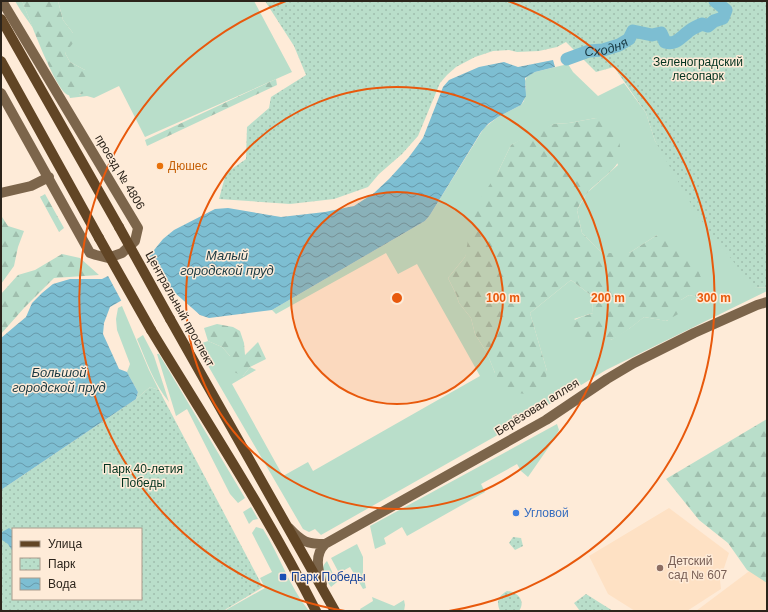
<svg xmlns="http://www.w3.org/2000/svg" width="768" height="612" viewBox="0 0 768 612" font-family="Helvetica,sans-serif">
  <defs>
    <pattern id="forest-firs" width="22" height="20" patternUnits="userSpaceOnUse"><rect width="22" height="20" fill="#b9deca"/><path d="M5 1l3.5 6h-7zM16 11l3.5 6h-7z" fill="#9fbead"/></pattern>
    <pattern id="park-dots" width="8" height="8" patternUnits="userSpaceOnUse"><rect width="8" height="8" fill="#b9deca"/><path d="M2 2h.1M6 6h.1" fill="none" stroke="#9fbead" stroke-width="1.8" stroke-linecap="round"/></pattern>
    <pattern id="water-waves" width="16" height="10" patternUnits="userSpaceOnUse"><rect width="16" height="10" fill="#7dbed2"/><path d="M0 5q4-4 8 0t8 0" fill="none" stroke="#679aaa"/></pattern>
  </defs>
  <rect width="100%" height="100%" fill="#feebd8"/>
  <path fill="#fee1c4" d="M669,508L729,553L720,580L721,589L687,611H635L608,594L589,556Z
    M767,559V611H696L764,560Z"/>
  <path fill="#b9deca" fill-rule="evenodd" d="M15,1H22L33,28L21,11Z
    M58,1H254L292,72L145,137L119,86L94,98L87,96L70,98L69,95H81L85,70L70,62L65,53L73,33L63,20Z
    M568,64L573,72L598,96L624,83L646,113L655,141L756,288L767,287V291L606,370L510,428L321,535L315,529L309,532L303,529L196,345L208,341L222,347L230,356L243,376L250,367L256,370L232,384L283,476L308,462L313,471L480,376L417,264L398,274L386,253L276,314L272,310L425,221L430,215L484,128L498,117L521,105L524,101L526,88L525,81L527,76L535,72ZM596,118L618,165L587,193L577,210L582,233L602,253H629L657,235L710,300L689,295L681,300L667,321L644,317L630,328L611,340L574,319L593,313L592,296L571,280L530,313L547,371L495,373L487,353L475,334L471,318L459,303L456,294L448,278L465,257L498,172L511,145L554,124L569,123Z
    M122,306L149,370L159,390L150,387L136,399L138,392L127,372L130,364L117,330L116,319L118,308Z
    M143,335L154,356L169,402C154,384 146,360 137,339Z
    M157,354H159L245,498L238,503L230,494L187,409L176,416Z
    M557,424L559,430L553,441L528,477L521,471L517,464L481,484L485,492L407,536L402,527L384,538L386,544L375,549L370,526Z
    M251,507L258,519L253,520L249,524L243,512Z
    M256,527L263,529C280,556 289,586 309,611H224L265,588L260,578L272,572L252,533Z
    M357,544L363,557V574L366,588L363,589L350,567L339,573L331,558Z
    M327,561L337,582L331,587C326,579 318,569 327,561Z
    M372,597L394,606L404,600L405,605L404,611H361L360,609L373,601Z"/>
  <path fill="url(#forest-firs)" d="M22,1H58L63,20L73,33L74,42L65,53L70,62L85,70L88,82L86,92C81,95 73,97 68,95C55,90 29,17 22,1Z
    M276,79L277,85L147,146L145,140Z
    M596,118L613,125C631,165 614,166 589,191C584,196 580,204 577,210L582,233L602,253H629L657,235L676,244L696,265L710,300L689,295L681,300L680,313L666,321L644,317C637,323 617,339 610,340C596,341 580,335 567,331C573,317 580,318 593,313L592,296L571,280L530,313L547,371L545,385L525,394L505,391L495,373L487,353L475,334L471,318L459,303L456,294L448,278L465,257L470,229L477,204L498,172L511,145L538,130L554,124L569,123Z
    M45,194L64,228L59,232L40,197Z
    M2,217L8,226L24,231L18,247L14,266L1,284Z
    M62,254L80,258L99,275L54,278L24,308L1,334V294L18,275L35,270Z
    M217,324L233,327L240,331L244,343L245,355L258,342L266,359L250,367L243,376L234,372L229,365L230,356L222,347L208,341L204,328Z
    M767,419V583L747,570L728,543L699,520L666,479Z"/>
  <path fill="url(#park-dots)" fill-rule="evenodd" d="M265,1H767V287L756,288L753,287L698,216L655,141L646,113L614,67L596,72L566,42L557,47L539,51L517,52L509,50L493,51L475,57L456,67L447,75L440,83L418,136L402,154L379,174L368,187L334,199L290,204L219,199L226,173L246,159L247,127L269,108L271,97L306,75L294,46Z
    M150,387L159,390L263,587L223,611H1V490L136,399ZM13,529H141V599H13Z
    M513,537L521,538L523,546L515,550L509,543Z
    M507,591C518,592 526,601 519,611H500C496,602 498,596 507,591Z
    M586,594L613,611H580L574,603Z"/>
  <path fill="url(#water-waves)" d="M553,60L555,67L535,72L525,78L526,96L521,105L498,117L488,124L481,132L430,215L425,221L272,310L209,318L200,315L166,285L152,283L110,307L104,323L103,334L119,369L127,372L138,392L136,399L1,490V338L26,317L32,303L42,293L53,284L70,279H102L150,255L163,239L174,230L215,209L228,208L281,217L325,212L354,206L374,193L389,179L409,157L423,138L443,87L449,80L479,67L504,62L518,67Z
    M9,528L13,531V552L8,544L2,540V532Z"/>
  <path fill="#feebd8" d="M148,254L168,289L165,287L153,286L122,302L107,274Z"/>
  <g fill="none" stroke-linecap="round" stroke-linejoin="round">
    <path stroke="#7dbed2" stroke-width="13" id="s1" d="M567,59L589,51L603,50L619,45L629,39L633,31L652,35L661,33L665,42C676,45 680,38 688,32C692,28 698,26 702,24L708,26L714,21L723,18L726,10L715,1"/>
    <path stroke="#7c654b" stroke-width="10" d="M1,93L90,253L96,255L108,258L122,253L135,241L138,228L2,1
      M1,193L31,186L49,177
      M289,528C302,542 307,544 325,544
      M322,584C318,570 314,555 325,544L546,420L607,379L634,363L694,333L757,305L767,302"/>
    <path stroke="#614525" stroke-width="10" d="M1,19L119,227
      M1,61L99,238
      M170,319L335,611
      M151,330C207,422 267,514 316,611"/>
    <path stroke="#614525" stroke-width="10" d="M119,227L170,319
      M99,238L151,330"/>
  </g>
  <circle cx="397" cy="298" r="106" fill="#e8590c" fill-opacity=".12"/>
  <g fill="none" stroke="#e8590c" stroke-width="2">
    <circle cx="397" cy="298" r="106"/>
    <circle cx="397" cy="298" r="211"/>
    <path d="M345 611A317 317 0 0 1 286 1M508 1A317 317 0 0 1 449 611"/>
  </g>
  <circle fill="#e8710a" stroke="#feebd8" stroke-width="1.5" cx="160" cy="166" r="4"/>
  <circle fill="#3f7fe0" stroke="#feebd8" stroke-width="1.5" cx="516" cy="513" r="4"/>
  <circle fill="#8d6e63" stroke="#feebd8" stroke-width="1.5" cx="660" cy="568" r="4"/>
  <rect fill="#1a4fb4" stroke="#feebd8" stroke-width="1.5" x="279" y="573" width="8" height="8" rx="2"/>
  <g text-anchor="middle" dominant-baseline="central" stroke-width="3" stroke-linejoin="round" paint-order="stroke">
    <g font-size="12" fill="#02331f" stroke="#feebd8">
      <text x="698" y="62">Зеленоградский<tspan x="698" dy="14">лесопарк</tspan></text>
      <text x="143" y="469">Парк 40-летия<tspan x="143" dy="14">Победы</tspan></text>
    </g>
    <g font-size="12" fill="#c56008" stroke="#feebd8" text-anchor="start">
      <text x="168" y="166">Дюшес</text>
    </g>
    <g font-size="12" fill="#2c241b" stroke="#feebd8">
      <text transform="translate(120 172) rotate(59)">проезд № 4806</text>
      <text transform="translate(180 309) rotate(61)">Центральный проспект</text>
      <text transform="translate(537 407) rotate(-32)">Берёзовая аллея</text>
    </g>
    <g font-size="12" fill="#366cbe" stroke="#feebd8" text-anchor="start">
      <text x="524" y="513">Угловой</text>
    </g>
    <g font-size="12" fill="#785e54" stroke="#feebd8" text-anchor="start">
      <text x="668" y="561">Детский<tspan x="668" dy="14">сад № 607</tspan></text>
    </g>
    <g font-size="12" fill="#164399" stroke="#feebd8" text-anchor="start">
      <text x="291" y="577">Парк Победы</text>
    </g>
    <g font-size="13" font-style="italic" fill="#183841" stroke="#feebd8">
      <text stroke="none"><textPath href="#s1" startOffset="41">Сходня</textPath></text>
      <text x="227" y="255">Малый<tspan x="227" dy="15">городской пруд</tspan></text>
      <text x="59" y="372">Большой<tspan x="59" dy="15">городской пруд</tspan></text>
    </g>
  </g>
  <circle cx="397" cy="298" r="6" fill="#e8590c" stroke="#feebd8" stroke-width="2"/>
  <g font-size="12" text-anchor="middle" font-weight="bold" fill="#e8590c" stroke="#feebd8" stroke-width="3" stroke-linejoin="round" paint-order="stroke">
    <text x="503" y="302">100 m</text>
    <text x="608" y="302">200 m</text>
    <text x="714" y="302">300 m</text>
  </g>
  <rect width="768" height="612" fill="none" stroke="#2c241b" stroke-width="4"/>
  <rect x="12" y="528" width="130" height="72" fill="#feebd8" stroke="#aa9b8c"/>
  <rect x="20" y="541" width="20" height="6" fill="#614525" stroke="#aa9b8c"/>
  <text x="48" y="548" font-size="12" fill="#2c241b">Улица</text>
  <rect x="20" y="558" width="20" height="12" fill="url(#park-dots)" stroke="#aa9b8c"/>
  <text x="48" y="568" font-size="12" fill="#2c241b">Парк</text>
  <rect x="20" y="578" width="20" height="12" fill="url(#water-waves)" stroke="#aa9b8c"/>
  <text x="48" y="588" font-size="12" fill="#2c241b">Вода</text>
</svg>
